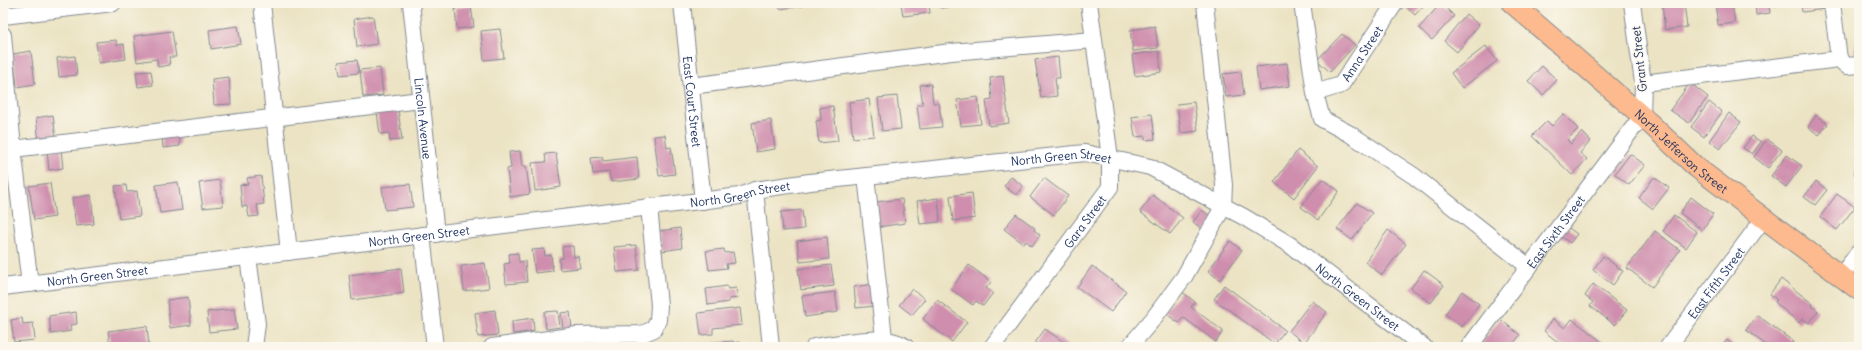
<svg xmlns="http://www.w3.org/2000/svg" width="1862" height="350" viewBox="0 0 1862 350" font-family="Delius,sans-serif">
  <rect width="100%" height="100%" fill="#fbf7ec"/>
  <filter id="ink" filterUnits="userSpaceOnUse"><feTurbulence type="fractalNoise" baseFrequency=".025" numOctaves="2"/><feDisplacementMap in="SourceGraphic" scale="8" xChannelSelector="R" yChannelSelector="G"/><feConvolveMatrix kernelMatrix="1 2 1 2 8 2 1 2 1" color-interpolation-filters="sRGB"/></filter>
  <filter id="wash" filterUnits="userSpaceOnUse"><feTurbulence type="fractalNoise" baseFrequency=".012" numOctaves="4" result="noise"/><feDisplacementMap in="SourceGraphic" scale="16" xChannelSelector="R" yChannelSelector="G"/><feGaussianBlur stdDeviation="0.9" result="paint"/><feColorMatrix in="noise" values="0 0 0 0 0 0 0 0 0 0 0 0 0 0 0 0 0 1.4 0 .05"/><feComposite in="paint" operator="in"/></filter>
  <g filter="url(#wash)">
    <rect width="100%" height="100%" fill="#ebe3c3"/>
    <g id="blocks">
      <path fill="#cf8ead" d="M779,3H801L802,6L780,9Z
        M901,3H929L930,13L903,16Z
        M941,3H958V6L941,8Z
        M1402,3H1426L1415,15Z
        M1441,3L1454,16L1432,40L1419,28Z
        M1676,3H1684L1687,27L1665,30L1662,5Z
        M1715,3H1732L1735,23L1718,25Z
        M1755,3H1777V6L1769,7L1770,13L1756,15Z
        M1801,3H1825V9L1802,12Z
        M471,6L474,27L457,29L455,8Z
        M1466,14L1479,25L1457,52L1444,41Z
        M373,16L377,44L357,47L354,19Z
        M238,26L241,44L211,49L209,30Z
        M1155,26L1158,48L1133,51L1130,30Z
        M500,29L504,58L484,60L481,31Z
        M172,31L176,57H169L170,65L158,67L157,59L137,62L134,36Z
        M1342,34L1355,45L1330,72L1317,60Z
        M116,40L117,45L124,44L126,59L99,63L96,42Z
        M1486,46L1497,61L1462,88L1451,73Z
        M1854,46H1859V61L1856,62Z
        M31,51L35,84L17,87L13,54Z
        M1159,51L1161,72L1135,76L1132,55Z
        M75,56L77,75L59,77L57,58Z
        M1058,57L1060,78H1055L1057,96L1041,98L1035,60Z
        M357,60L359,73L340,75L338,62Z
        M1287,63L1290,86L1259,90L1256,67Z
        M1542,66L1557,80L1543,95L1528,81Z
        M380,68L383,95L363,97L360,70Z
        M151,71L153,85L138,87L136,72Z
        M1241,72L1244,95L1226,97L1223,74Z
        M1003,76L1009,123L989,126L986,100L992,99L990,78Z
        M229,77L231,104L214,105L212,79Z
        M1690,83L1708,97L1689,123L1670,110Z
        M931,84L933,103H939L942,127L920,129L917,105H923L920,85Z
        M897,96L901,129L882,131L878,98Z
        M978,97L981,124L961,126L957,100Z
        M869,99L874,136L853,138L849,102Z
        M1194,102L1198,131L1181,133L1177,104Z
        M1709,102L1722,112L1704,137L1691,127Z
        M833,106L838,141L819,143L816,121L821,120L820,108Z
        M398,109L402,140L390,141L389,133L380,134L377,112Z
        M1729,113L1741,122L1720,149L1709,141Z
        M1152,114L1155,139L1145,140V136L1135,137L1132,117Z
        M1563,114L1578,129L1567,140L1571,144L1582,132L1591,141L1580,153L1587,159L1572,175L1532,136L1547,121L1552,126Z
        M53,115L56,139L39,141L36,118Z
        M1816,115L1828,124L1819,135L1808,127Z
        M771,120L775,149L756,152L752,123Z
        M179,133L180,146L163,148L162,135Z
        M665,135L667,148L671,147L675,174L659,176L654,136Z
        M1752,136L1761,142L1752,154L1743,148Z
        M1767,139L1782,150L1768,168L1754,157Z
        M61,149L63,168L49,170L47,151Z
        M1298,150L1318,166L1294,198L1274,182Z
        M520,151L522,166H526L530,194L510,197L507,169L511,168L509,152Z
        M556,153L561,187L535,191L532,163L546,162L545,154Z
        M1630,154L1645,165L1629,185L1615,174Z
        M1787,155L1802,166L1786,187L1771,176Z
        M602,157L603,161L637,157L639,179L611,182L609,172L593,174L591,158Z
        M1859,167V178L1854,174Z
        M261,176L264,204L257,205L259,216L249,217L247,206L242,207L240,185L248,184L247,178Z
        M1011,177L1023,186L1016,195L1004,186Z
        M1654,177L1669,188L1653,209L1639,198Z
        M1044,178L1068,196L1054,215L1030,197Z
        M1322,179L1339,191L1318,220L1301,207Z
        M220,180L223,206L203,208L199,183Z
        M1816,181L1827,190L1815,205L1804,197Z
        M178,182L182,210L160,213L156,185Z
        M50,183L55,217L34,220L29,186Z
        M410,184L413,207L385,210L382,187Z
        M126,185L127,192L137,191L140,216L119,219L115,186Z
        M972,193L975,218L953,221L950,196Z
        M1837,194L1855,207L1837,230L1820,217Z
        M91,195L94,224L76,226L72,198Z
        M1153,195L1183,218L1170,234L1140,212Z
        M1691,197L1713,214L1702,230L1680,213Z
        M938,198L940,222L920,224L917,201Z
        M902,199L905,223L878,227L875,202Z
        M1357,203L1372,213L1352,240L1337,229Z
        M802,210L804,229L783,231L781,212Z
        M1202,210L1214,219L1205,231L1193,222Z
        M1016,214L1035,228L1034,230L1040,235L1032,246L1026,241L1024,244L1004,229Z
        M1674,215L1697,232L1686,248L1663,231Z
        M1566,226L1577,234L1570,243L1559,235Z
        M680,228L682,248L662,251L659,231Z
        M1388,230L1406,244L1382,275L1365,262Z
        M1655,231L1680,250L1652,287L1627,268Z
        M827,237L829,259L800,262L797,241Z
        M1230,241L1242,250L1220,280L1208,271Z
        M636,245L639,270L617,272L614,247Z
        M573,246L574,257L578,256L580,268L560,270L559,259L563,258L562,247Z
        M544,249L545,256L551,255L553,271L535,273L532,250Z
        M724,249L725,253L733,252L735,263L726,264L727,268L709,270L706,251Z
        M518,253L519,262L525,261L527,282L506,284L504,264L510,263L509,254Z
        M1603,256L1623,271L1613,285L1593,270Z
        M485,263L489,288L464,291L461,266Z
        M831,265L834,286L801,290L798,269Z
        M969,265L991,282L986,288L993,293L983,306L976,301L973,305L951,289Z
        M1092,266L1126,291L1111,312L1077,287Z
        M401,268L404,293L352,300L349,275Z
        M1424,270L1444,285L1431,303L1411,288Z
        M1781,279L1813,304L1812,306L1818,311L1809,323L1802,319L1799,323L1775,302L1777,300L1770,294Z
        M873,284L875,306L856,308L854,287Z
        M1593,284L1627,310L1615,325L1590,306L1593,302L1585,296Z
        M1224,285L1285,330L1275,344L1214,299Z
        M727,286L728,289L736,288L738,298L729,299V302L708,305L706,289Z
        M912,289L925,299L912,315L899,305Z
        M1181,291L1195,302L1191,307L1223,331L1216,342L1183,317L1179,323L1165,313Z
        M1462,291L1479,304L1462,327L1445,314Z
        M835,292L838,312L805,317L802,296Z
        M188,297L191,325L170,328L167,300Z
        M937,300L967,322L952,342L923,319Z
        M1312,301L1327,312L1304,343L1289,331Z
        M740,308L742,325L713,328V334L701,335L698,313Z
        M234,309L237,329L209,332L207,312Z
        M495,310L498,335L478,337L475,313Z
        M558,311L560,327L546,329L544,312Z
        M76,312L77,324L70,325L71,331L51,334L49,316Z
        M570,312L572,328L563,329L561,313Z
        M1757,315L1794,342L1790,347H1769L1746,330Z
        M22,318L23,324L33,323L35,340L14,342L11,320Z
        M533,318L534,331L513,334L512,321Z
        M1500,319L1520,335L1511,347H1479Z
        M1553,319L1565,328L1572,319L1605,344L1602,347H1564L1544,331Z
        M147,326L149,347H110L108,331Z
        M1045,329L1068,345L1066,347H1032Z
        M1727,340L1736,347H1721Z
        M733,341V343L740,342V347H713L712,343Z"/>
    </g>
  </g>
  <g filter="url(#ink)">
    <use href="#blocks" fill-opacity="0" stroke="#838990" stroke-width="1"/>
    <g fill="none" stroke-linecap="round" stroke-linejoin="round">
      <g stroke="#838990" stroke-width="18">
        <g id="minor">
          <path d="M262,3L289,252"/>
          <path id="s1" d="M411,3L436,234"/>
          <path id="s2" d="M682,3L703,201"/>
          <path d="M1302,3L1315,93L1322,119L1350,134L1414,176L1529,267"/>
          <path d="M1832,3L1839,59"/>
          <path d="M3,16L113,3"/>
          <path d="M3,35L13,149L30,284"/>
          <path d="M1643,83L1839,59L1847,66L1859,65"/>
          <path d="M691,86L951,52L1094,40"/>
          <path id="s3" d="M1315,93L1341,85L1395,3"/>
          <path d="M13,149L421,100"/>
          <path d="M866,176L885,347"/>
          <path d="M755,190L771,347"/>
          <path d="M422,235L435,347"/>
          <path d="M248,257L257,324L254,347"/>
          <path d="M1841,276L1859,252"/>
          <path id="s4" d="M3,287L740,196L755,190L810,182L1085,153L1150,167L1244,217L1290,245L1424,347"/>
          <path d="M492,347L577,335L642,334L654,329L658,320L659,305L649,207"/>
          <path d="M814,347C839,344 885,332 906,347"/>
          <path id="s5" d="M992,347L1110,187V158L1089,3"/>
          <path d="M1129,347L1153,319L1184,277L1223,207L1224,185L1205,3"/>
          <path id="s6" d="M1469,347L1642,116L1643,83L1632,3"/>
          <path id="s7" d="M1668,347L1764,218"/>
        </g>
      </g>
      <g stroke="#838990" stroke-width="22">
        <g id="major">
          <path id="s8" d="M1512,3L1642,116L1696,167L1859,290"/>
        </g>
      </g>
      <use href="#minor" stroke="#fff" stroke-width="16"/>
      <use href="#major" stroke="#fcba8e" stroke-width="20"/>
    </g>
  </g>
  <g text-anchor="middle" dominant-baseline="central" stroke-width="3" stroke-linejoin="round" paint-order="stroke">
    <g font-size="12" fill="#1b2f5e" stroke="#fbf7ec">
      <text stroke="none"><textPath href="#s3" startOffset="65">Anna Street</textPath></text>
      <text transform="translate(1639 59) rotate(-96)">Grant Street</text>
      <text stroke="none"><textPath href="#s2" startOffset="99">East Court Street</textPath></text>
      <text stroke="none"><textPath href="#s1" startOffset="116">Lincoln Avenue</textPath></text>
      <text stroke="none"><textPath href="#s8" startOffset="225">North Jefferson Street</textPath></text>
      <text stroke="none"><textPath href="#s4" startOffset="1067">North Green Street</textPath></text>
      <text stroke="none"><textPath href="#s4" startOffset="743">North Green Street</textPath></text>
      <text stroke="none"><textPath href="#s5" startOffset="156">Gara Street</textPath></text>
      <text stroke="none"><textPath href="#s6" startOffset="144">East Sixth Street</textPath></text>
      <text stroke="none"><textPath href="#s4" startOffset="419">North Green Street</textPath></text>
      <text stroke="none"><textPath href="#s4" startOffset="95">North Green Street</textPath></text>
      <text stroke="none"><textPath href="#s7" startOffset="80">East Fifth Street</textPath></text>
      <text stroke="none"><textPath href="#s4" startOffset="1403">North Green Street</textPath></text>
    </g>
  </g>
  <rect width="1862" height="350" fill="none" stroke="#fbf7ec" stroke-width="16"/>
</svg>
